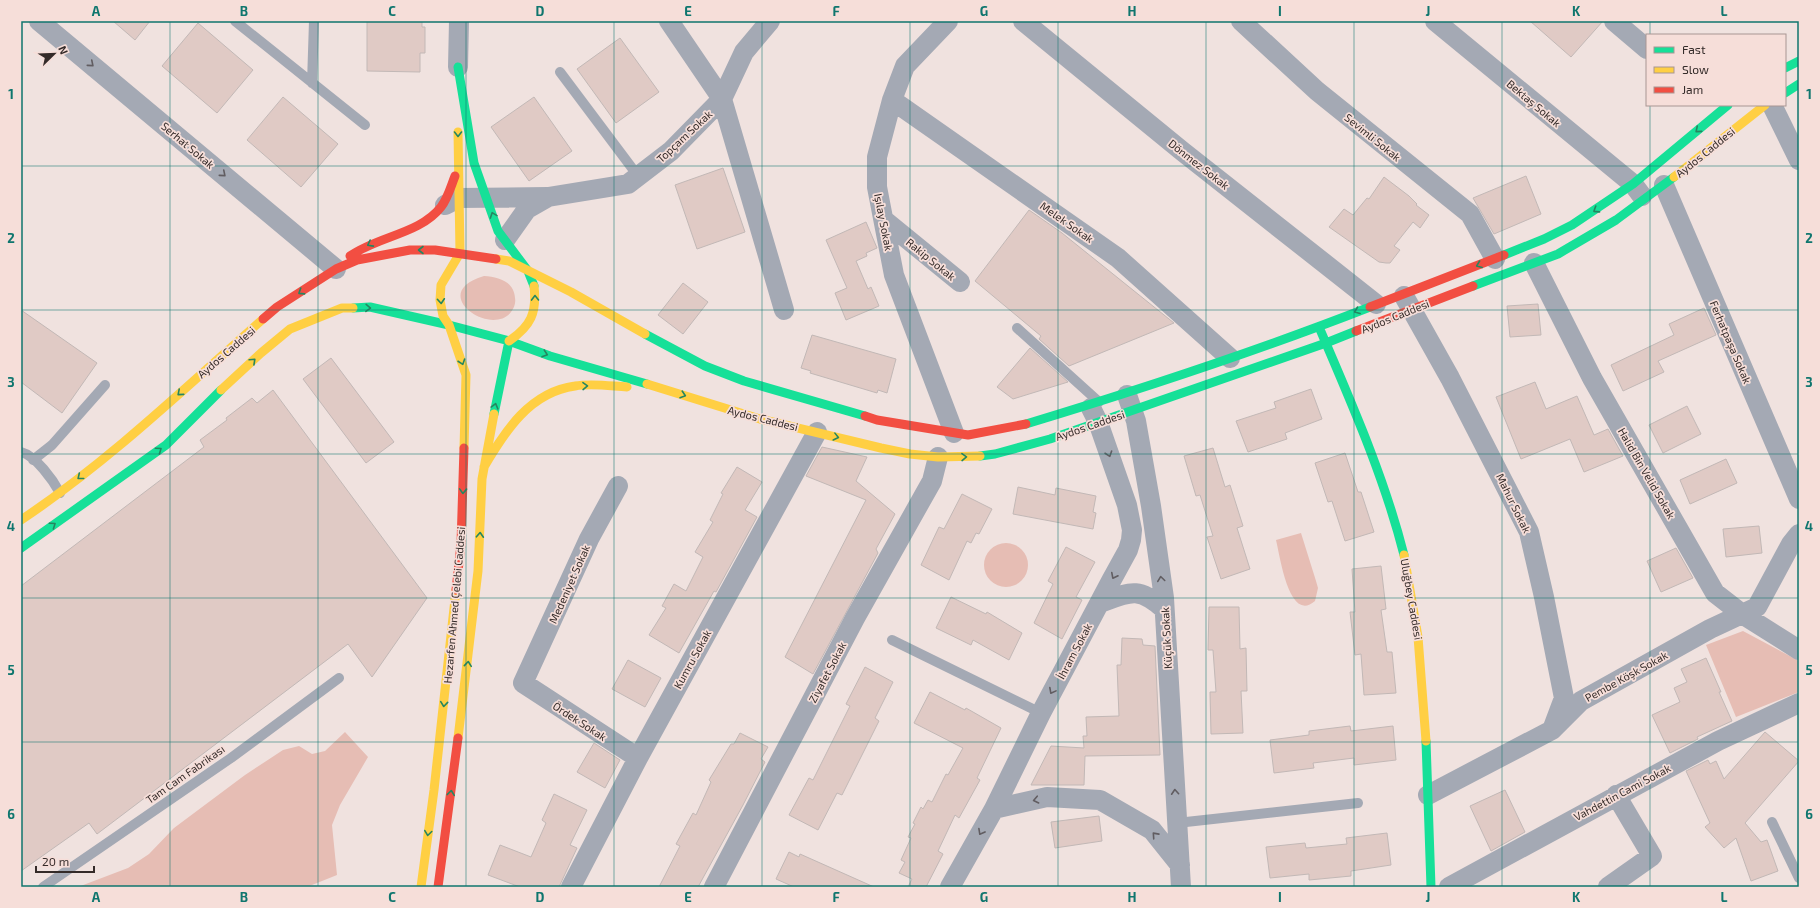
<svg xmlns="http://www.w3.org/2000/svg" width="1820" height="908" viewBox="0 0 1820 908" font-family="'Exo 2',sans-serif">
  <rect width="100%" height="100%" fill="#f0e2df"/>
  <path fill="#e6bdb4" d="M484,276C498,277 514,281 515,298C516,303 514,308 511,312C491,338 426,293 484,276Z
    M1301,533L1316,581L1318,588L1315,601C1289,624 1280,556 1276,540Z
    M984 565a22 22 0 1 1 44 0a22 22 0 1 1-44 0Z
    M1743,631L1799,661V692L1736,717L1706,645Z
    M345,732L368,757L340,805L332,825L337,875L307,887H78L128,868L149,854L174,828L245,775L283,750L299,746L312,754L325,751Z"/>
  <path fill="#e0cac5" stroke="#c2b8b6" d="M113,21H150L135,40Z
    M367,21H422V27H425V53H420V72L367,71Z
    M1530,21H1603L1571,57Z
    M198,23L253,70L217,113L162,66Z
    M620,38L659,92L616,123L577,69Z
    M283,97L338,144L301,187L247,140Z
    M534,97L572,151L529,181L491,127Z
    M723,168L745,232L697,249L675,185Z
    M1526,176L1541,214L1494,234L1473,198Z
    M1384,177L1409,196L1417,204L1416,205L1429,215L1420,228L1413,222L1394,246L1400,250L1390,263H1386L1379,262L1329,227L1344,209L1353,215L1367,198L1369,199Z
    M1029,210L1062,233L1174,323L1069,366L1039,339L1041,336L975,281Z
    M866,222L877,248L866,253L867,256L856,261L868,289L871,287L879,306L846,320L835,293L847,288L826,240Z
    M683,283L708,302L683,334L658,315Z
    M1538,304L1541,335L1510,337L1507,306Z
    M1704,308L1716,335L1658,361L1664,372L1623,391L1611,365L1674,335L1669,324Z
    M21,310L97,363L62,413L21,382Z
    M812,335L896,359L887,393L878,390L877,393L810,373L811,371L801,368Z
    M1030,348L1068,382L1013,399L997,387Z
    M331,358L394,442L366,463L303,379Z
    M1535,382L1546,409L1577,396L1594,435L1608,429L1623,456L1584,472L1570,439L1521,459L1496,397Z
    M1311,389L1322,419L1285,433L1287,439L1248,452L1236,421L1276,408L1274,402Z
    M273,390L427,598L372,677L348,644L97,834L89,823L21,871V586L204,447L200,440L227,420L226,418L252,398L257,403Z
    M1687,406L1701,434L1663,453L1649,425Z
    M822,447L867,457L856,481L895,514L876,549L878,553L813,674L785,657L866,500L806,476Z
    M1213,448L1225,487L1230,485L1243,526L1237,528L1250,569L1221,579L1207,537L1213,536L1200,495L1196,496L1184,456Z
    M1345,453L1358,492H1361L1374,532L1345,541L1332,501L1328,502L1315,463Z
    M1726,459L1737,483L1690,504L1680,480Z
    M737,467L762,482L745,510L757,517L716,592L714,591L679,653L649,635L666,608L662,606L674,584L686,591L703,557L695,552L713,522L710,520L723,494L721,493Z
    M1018,487L1055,495L1056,488L1096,496L1093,512L1096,513L1093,529L1013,514Z
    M962,494L992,509L979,534L976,533L971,543L967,541L949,580L921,565L939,527L944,529Z
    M1759,526L1762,553L1726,557L1723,529Z
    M1066,547L1095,562L1076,597L1082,600L1062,639L1034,623L1053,584L1048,581Z
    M1676,548L1693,578L1661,592L1647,561Z
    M1381,566L1386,609L1381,610L1387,652H1392L1396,693L1364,695L1361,654L1355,655L1350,612H1355L1352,569Z
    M951,597L986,614L987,612L1022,633L1009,660L973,640L971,645L936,628Z
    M1209,607H1239L1240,649L1246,648L1247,691H1241L1243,733L1211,734L1210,692H1216L1213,650H1208Z
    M1122,638L1142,639L1143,645L1155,646L1160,755L1085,756L1084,785H1031L1051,746L1084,748L1083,736H1087L1086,717L1119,716L1117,665H1121Z
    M1706,658L1721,692H1719L1732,721L1697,737L1698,739L1670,753L1652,715L1680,702L1674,688L1687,682L1681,669Z
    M628,660L661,678L645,707L612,689Z
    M865,667L893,682L875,718L879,721L842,795L837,793L818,830L789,815L809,778L813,780L850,706L846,704Z
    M930,692L965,710L966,708L1001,728L977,778L980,780L959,818L955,815L938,851L943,854L926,887H908L912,879L899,873L905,862L901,860L911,838L908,837L915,824L913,823L921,807L923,809L928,800L932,802L946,774L948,775L963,748L914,723Z
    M1350,726L1351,731L1393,726L1396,760L1354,765V758L1313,763L1314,768L1274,773L1270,740L1309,735V731Z
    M1765,732L1799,761L1745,823L1761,842L1767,840L1778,871L1751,881L1736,838L1724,848L1705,827L1710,823L1686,771L1708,760L1710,764L1716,761L1724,779Z
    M740,733L768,747L761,759L765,762L743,805L698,887H659L680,846L676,844L693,813L696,815L711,782L709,780L731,744H734Z
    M594,743L620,760L605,788L577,772Z
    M1505,790L1525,832L1491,851L1470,806Z
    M554,794L587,810L570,845L577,848L559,887H520L488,875L500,845L531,857L546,823L542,820Z
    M1099,816L1102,841L1055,848L1051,822Z
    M1387,833L1391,865L1351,871V876L1309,880V874L1270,878L1266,847L1305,843L1306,848L1347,844L1346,838Z
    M789,852L799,857L800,854L874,887H794L776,879Z"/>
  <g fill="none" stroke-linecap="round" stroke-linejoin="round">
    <path stroke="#a4a9b4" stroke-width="10" d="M235,21L365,125
      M560,72L638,176
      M312,83L314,21
      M1017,328L1099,402
      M21,452C36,456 53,480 60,493
      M33,460L52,445L105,385
      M892,640L1041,713
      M1772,822L1799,878
      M1177,823L1358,803
      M43,887L231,758L339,678"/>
    <path stroke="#a4a9b4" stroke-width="20" d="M39,21L336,269
      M669,21L722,99L784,310
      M948,21L905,66L892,100L877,157V187L894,275L954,433
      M1023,21L1182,151L1376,304
      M1241,21L1317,91L1470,214L1495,259
      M1435,21L1633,184L1642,196
      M1614,21L1647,49
      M458,67L459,21
      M892,100L1118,258L1230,358
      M1772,105L1799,160
      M1664,185L1799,499
      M445,205L459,198L548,197
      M884,220L960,282
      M505,240L527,209L548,197L628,184L671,151L722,99L744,52L770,21
      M1534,263L1592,378L1715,593L1742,614L1799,650
      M1404,296L1450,378L1529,532L1544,597L1564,698L1552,730
      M1127,395L1136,421L1151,506L1164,598L1181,887
      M618,486L589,539L523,683L638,758
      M1100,603C1130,592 1138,586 1164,609
      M1428,795L1552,730L1581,701L1710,629L1757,607L1791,544L1799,534
      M994,809L1047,797L1100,800L1152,830L1180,865
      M571,887L638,758L817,432
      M714,887L855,618L932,481L938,457
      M950,887L994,809L1041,713L1111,581L1128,550L1131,540L1132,530L1127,505L1098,422L1091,408
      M1449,887L1718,741L1799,703
      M1608,887L1652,856L1616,795"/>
    <path stroke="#16e098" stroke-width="9" d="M458,67L474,163L498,231L528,271L534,286
      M1785,68L1799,61
      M1785,93L1799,84
      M1504,255L1544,239L1572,225L1633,184L1728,105
      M1473,286L1558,254L1616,220L1674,177
      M353,308L370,307L449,325L509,341L550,356L647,384
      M1319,327C1351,402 1384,476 1404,555
      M645,334L705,366L744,381L865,416
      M494,414L509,341
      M1026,424C1142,389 1257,351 1370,307
      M980,456L995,454L1050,439L1326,343L1356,331
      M21,548L166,445L221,390
      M1426,741L1431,887"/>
    <path stroke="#ffcf43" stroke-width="9" d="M1674,177L1765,105
      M496,259L509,261L571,292L645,334
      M449,325L466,375L464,448
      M449,325L443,316L440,300L441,285L460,253L458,132
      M509,341C531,326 537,313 534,286
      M647,384L760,419L881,448L910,454L938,457L980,456
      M221,390L261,353L290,329L342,308H353
      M484,467C505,431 530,392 575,386C592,383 610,386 627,387
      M21,520C108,462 185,388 263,319
      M1404,555L1418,637L1426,741
      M458,738L478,571L482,479L494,414
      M421,887L434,790L456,590"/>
    <path stroke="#f24e42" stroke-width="9" d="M350,256C378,236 420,234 441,207C448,198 451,186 455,176
      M1370,307L1504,255
      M263,319L277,307L336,269L357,260L410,250H435L496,259
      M1356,331L1473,286
      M865,416L877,420L968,435L1026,424
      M456,590L461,544L464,448
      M438,887L458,738"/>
  </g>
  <defs><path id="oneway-chevron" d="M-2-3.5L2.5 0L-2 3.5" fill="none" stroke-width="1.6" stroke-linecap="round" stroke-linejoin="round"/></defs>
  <g stroke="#615d61">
    <use href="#oneway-chevron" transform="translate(91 64) rotate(40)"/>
    <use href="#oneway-chevron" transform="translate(223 174) rotate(40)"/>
    <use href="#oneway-chevron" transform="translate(1109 454) rotate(71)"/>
    <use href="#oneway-chevron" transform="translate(1114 576) rotate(117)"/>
    <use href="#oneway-chevron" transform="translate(1161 579) rotate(-98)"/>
    <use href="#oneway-chevron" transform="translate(1052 691) rotate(118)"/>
    <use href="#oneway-chevron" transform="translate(1175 792) rotate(-94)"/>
    <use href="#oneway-chevron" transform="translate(1036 800) rotate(168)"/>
    <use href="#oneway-chevron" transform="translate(981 832) rotate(119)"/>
    <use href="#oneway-chevron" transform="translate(1155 835) rotate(-132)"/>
  </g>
  <g stroke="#258660">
    <use href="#oneway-chevron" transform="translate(1698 130) rotate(140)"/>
    <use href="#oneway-chevron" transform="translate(458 134) rotate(90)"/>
    <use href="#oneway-chevron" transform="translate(1596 210) rotate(147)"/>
    <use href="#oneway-chevron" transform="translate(493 215) rotate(-110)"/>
    <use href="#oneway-chevron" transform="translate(370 244) rotate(152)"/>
    <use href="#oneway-chevron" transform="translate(421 250) rotate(180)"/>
    <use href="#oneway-chevron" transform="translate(1479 265) rotate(159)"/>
    <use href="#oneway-chevron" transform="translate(301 292) rotate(147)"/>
    <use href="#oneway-chevron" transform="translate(535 298) rotate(-91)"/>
    <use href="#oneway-chevron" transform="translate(441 301) rotate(86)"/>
    <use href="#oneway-chevron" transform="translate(368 308) rotate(2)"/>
    <use href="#oneway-chevron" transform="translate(1357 311) rotate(159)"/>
    <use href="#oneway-chevron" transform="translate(545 354) rotate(19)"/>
    <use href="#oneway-chevron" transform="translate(253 361) rotate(-43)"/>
    <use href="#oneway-chevron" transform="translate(462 362) rotate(71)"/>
    <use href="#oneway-chevron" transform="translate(585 386) rotate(-1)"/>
    <use href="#oneway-chevron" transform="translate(180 393) rotate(139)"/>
    <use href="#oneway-chevron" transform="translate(683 395) rotate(18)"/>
    <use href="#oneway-chevron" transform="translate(495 406) rotate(-75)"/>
    <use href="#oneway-chevron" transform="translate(836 437) rotate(14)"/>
    <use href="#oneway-chevron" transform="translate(159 450) rotate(-35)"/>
    <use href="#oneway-chevron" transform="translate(964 457) rotate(-1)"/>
    <use href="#oneway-chevron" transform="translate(80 477) rotate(141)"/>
    <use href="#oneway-chevron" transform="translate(463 491) rotate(92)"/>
    <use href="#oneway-chevron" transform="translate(53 525) rotate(-35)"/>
    <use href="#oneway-chevron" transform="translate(480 535) rotate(-87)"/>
    <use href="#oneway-chevron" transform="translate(468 664) rotate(-84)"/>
    <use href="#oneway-chevron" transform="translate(444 704) rotate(96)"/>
    <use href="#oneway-chevron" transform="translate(451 793) rotate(-83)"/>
    <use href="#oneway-chevron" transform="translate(428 833) rotate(98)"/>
  </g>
  <path fill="none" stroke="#0f766e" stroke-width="1" stroke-opacity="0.55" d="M170,21V887M318,21V887M466,21V887M614,21V887M762,21V887M910,21V887M1058,21V887M1206,21V887M1354,21V887M1502,21V887M1650,21V35M1650,105V887M21,166H1799M21,310H1799M21,454H1799M21,598H1799M21,742H1799"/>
  <g text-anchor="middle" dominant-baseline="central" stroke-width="3.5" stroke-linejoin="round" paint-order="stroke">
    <g font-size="11" fill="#342b29" stroke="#f6ded9">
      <text transform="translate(1534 103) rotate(40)">Bektaş Sokak</text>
      <text transform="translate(684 136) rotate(-43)">Topçam Sokak</text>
      <text transform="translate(1373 137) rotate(39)">Sevimli Sokak</text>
      <text transform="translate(188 145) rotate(40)">Serhat Sokak</text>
      <text transform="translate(1705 152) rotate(-39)">Aydos Caddesi</text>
      <text transform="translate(1199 164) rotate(38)">Dönmez Sokak</text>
      <text transform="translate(884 222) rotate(79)">Işılay Sokak</text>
      <text transform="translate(1067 222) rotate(35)">Melek Sokak</text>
      <text transform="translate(931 259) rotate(39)">Rakip Sokak</text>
      <text transform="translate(1395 316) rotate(-22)">Aydos Caddesi</text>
      <text transform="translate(1731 342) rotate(67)">Ferhatpaşa Sokak</text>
      <text transform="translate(226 352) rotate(-41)">Aydos Caddesi</text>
      <text transform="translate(763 418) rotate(14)">Aydos Caddesi</text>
      <text transform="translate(1090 425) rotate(-19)">Aydos Caddesi</text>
      <text transform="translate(1647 473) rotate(60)">Halid Bin Velid Sokak</text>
      <text transform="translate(1514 503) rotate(64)">Mahur Sokak</text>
      <text transform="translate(569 584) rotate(-66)">Medeniyet Sokak</text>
      <text transform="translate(1412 599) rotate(80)">Uluğbey Caddesi</text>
      <text transform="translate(454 605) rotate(-85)">Hezarfen Ahmed Çelebi Caddesi</text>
      <text transform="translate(1166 638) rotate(-93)">Küçük Sokak</text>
      <text transform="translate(1074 651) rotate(-62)">İhram Sokak</text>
      <text transform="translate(692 659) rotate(-61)">Kumru Sokak</text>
      <text transform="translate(827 672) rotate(-62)">Ziyafet Sokak</text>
      <text transform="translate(1626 676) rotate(-29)">Pembe Köşk Sokak</text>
      <text transform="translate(580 721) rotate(33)">Ördek Sokak</text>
      <text transform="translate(185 774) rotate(-35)">Tam Cam Fabrikası</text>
      <text transform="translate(1622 792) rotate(-28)">Vahdettin Cami Sokak</text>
    </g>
  </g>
  <rect width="1820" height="908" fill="none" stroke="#f6ded9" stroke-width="44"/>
  <rect x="1646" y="34" width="140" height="72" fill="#f6ded9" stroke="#a89693"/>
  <rect x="1654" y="47" width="20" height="6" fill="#16e098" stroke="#a89693"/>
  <text x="1682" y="54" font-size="12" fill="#342b29">Fast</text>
  <rect x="1654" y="67" width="20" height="6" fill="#ffcf43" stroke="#a89693"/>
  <text x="1682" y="74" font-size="12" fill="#342b29">Slow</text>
  <rect x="1654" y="87" width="20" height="6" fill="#f24e42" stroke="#a89693"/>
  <text x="1682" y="94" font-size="12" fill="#342b29">Jam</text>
  <g transform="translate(54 54) rotate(67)" stroke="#f6ded9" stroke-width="3" paint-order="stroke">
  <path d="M0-3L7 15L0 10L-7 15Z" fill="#342b29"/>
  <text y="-6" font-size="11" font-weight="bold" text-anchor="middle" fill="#342b29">N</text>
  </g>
  <path d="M36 866v6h58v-6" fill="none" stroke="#342b29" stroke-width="2"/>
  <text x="42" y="866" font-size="12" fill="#342b29" stroke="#f6ded9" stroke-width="3" paint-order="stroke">20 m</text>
  <rect x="22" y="22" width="1776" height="864" fill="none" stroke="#0f766e" stroke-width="1.5"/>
  <g font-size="13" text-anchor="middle" font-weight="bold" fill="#0f766e">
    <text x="96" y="16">A</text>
    <text x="244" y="16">B</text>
    <text x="392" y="16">C</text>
    <text x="540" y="16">D</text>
    <text x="688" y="16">E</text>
    <text x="836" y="16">F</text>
    <text x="984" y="16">G</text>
    <text x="1132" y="16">H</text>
    <text x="1280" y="16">I</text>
    <text x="1428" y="16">J</text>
    <text x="1576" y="16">K</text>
    <text x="1724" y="16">L</text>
    <text x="11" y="99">1</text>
    <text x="1809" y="99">1</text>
    <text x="11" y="243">2</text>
    <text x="1809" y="243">2</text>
    <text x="11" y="387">3</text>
    <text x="1809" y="387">3</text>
    <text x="11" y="531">4</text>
    <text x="1809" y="531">4</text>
    <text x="11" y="675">5</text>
    <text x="1809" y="675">5</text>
    <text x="11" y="819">6</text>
    <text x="1809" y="819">6</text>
    <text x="96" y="902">A</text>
    <text x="244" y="902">B</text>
    <text x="392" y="902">C</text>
    <text x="540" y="902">D</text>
    <text x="688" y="902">E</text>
    <text x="836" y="902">F</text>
    <text x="984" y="902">G</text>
    <text x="1132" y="902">H</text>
    <text x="1280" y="902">I</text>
    <text x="1428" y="902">J</text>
    <text x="1576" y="902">K</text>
    <text x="1724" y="902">L</text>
  </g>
</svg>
